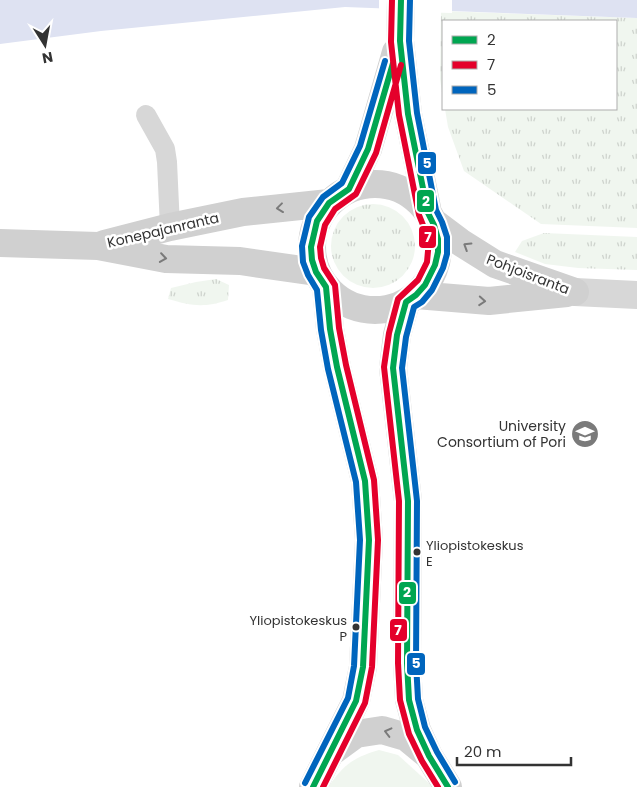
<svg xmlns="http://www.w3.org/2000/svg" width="637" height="787" viewBox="0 0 637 787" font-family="Poppins,sans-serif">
  <defs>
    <pattern id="grass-tufts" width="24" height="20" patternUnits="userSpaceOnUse" patternTransform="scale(1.25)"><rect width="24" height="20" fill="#f0f6ef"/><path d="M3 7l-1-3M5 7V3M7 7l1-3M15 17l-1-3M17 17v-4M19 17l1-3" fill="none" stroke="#ced3cd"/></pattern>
  </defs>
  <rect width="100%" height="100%" fill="#fff"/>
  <path fill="url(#grass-tufts)" d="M441,11L637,18V228L541,224L464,171L448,127L445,109H616V21H443V99L440,79Z
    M331 246a42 42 0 1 1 84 0a42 42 0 1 1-84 0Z
    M544,233L637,237V270L578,268L545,264L515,252L522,241Z
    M216,279L229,285L228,300C204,308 192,306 168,299L171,288L196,282Z"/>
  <path fill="#f0f6ef" d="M379,750L398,755L430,784L431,787H328C344,765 352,758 379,750Z"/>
  <path fill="#dee2f2" d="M0,0H637V18L345,7L101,31L0,44Z"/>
  <path fill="#fff" d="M379,0H452V13L379,11Z"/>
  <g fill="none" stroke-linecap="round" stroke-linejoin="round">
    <path stroke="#d7d7d7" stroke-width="20" d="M146,115L165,149L167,162L170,227"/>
    <path stroke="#d7d7d7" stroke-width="28" d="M575,292L637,295"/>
    <path stroke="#d0d0d0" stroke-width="28" d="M401,0L400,41L408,114L428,213
      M312 247a63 63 0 1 1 126 0a63 63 0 1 1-126 0Z
      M349,189L368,149L396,52
      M432,221L460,242L495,264L575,292
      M0,243L98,246L166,259L240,261L316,272
      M104,244L170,227L243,212L329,203
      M416,295L489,301L567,293
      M406,302L397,335L393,368L408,501L407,663L409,700L417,730L429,756L448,787
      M330,753L356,734L382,730L406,737L428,755
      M313,787L356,701L363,667L369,540L365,481L337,367L330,329L326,287"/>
    <g stroke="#fff" stroke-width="10">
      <path id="bus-1" d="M401,0L400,41L408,114L428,213L434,225L438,239V252L435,265L425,285L416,295L406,302L397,335L393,368L408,501L407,663L409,700L417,730L429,756L448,787
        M313,787L356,701L363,667L369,540L365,481L337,367L330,329L326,287L316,272L312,260L311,247L317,221L329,203L349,189L368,149L393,63"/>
    </g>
    <g stroke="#fff" stroke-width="10">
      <path id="bus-2" d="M392,0L391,42L399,115L419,215L429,240L427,262L418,280L398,299L389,333L384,367L399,501L398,663L400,700L409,734L422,761L438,787
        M323,787L365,703L372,667L378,540L374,480L346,365L339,328L335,285L324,268L321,258L320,247L325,225L335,209L356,194L376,153L401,65"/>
    </g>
    <g stroke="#fff" stroke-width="10">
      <path id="bus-3" d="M410,0L409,41L417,113L436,210L442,222L447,237V254L443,268L432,290L422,302L414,307L406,337L402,368L417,501L416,663L418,699L425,727L437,752L455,782
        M305,783L348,698L354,666L360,540L356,482L328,369L321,330L317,290L308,275L303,262L302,246L309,217L323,197L342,183L360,146L385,61"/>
    </g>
    <use href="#bus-1" stroke="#00a651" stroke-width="6"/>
    <use href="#bus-2" stroke="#e4002b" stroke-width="6"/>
    <use href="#bus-3" stroke="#0065bd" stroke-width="6"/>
  </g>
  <defs><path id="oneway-chevron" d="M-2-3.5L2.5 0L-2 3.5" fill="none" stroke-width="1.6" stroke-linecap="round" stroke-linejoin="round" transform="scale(1.25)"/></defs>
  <g stroke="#7a7a7a">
    <use href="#oneway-chevron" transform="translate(280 208) rotate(173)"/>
    <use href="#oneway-chevron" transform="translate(467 246) rotate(-148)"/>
    <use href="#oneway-chevron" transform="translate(163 258) rotate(8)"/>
    <use href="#oneway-chevron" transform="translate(482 301) rotate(4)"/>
    <use href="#oneway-chevron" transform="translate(388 732) rotate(-166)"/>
  </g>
  <defs>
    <g id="university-disc" transform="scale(1.4375)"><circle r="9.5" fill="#7a7a7a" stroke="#fff"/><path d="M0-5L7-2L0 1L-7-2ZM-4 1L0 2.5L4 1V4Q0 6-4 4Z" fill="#fff"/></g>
  </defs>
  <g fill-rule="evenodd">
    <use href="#university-disc" x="585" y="434"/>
  </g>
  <g fill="#333" stroke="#fff" stroke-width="2">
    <circle cx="417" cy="552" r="4.5"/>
    <circle cx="356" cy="627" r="4.5"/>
  </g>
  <g text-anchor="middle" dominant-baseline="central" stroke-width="5" stroke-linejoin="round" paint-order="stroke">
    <g font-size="13" fill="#333" stroke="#fff" text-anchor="start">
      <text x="426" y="545">Yliopistokeskus<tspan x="426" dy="16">E</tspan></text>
      <text x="347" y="620" text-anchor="end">Yliopistokeskus<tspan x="347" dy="16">P</tspan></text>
    </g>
    <g font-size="14" fill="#333" stroke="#fff">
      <text transform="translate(163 230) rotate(-13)">Konepajanranta</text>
      <text transform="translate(528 274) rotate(21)">Pohjoisranta</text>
    </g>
    <g font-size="14" fill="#333" stroke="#fff" text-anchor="end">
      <text x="566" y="426">University<tspan x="566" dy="16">Consortium of Pori</tspan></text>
    </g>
  </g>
  <g stroke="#fff" stroke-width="2">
    <rect x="417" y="151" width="20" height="24" rx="5" fill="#0065bd"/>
    <rect x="416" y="189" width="19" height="24" rx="5" fill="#00a651"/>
    <rect x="418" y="225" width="19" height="24" rx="5" fill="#e4002b"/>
    <rect x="398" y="581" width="19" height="24" rx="5" fill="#00a651"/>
    <rect x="389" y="618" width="19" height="24" rx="5" fill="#e4002b"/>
    <rect x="406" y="652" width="20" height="24" rx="5" fill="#0065bd"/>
  </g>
  <g font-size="14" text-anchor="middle" font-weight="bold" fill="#fff">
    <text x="427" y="168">5</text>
    <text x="426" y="206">2</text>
    <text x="428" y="242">7</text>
    <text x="407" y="597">2</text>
    <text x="398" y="635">7</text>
    <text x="416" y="668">5</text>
  </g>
  <rect x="442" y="20" width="175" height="90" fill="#ffffff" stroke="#adadad"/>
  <rect x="452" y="36" width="25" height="8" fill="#00a651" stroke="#adadad"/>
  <text x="487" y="45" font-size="15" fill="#333333">2</text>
  <rect x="452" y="61" width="25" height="8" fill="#e4002b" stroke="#adadad"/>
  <text x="487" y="70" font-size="15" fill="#333333">7</text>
  <rect x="452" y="86" width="25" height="8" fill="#0065bd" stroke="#adadad"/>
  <text x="487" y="95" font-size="15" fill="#333333">5</text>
  <g transform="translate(45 45) rotate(169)" stroke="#ffffff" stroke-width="4" paint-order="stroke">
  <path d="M0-4L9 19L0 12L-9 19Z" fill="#333333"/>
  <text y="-8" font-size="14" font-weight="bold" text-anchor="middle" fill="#333333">N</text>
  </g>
  <path d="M457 757v8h114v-8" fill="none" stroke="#333333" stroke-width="2.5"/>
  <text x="464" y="757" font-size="15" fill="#333333" stroke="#ffffff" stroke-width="4" paint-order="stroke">20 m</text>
</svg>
